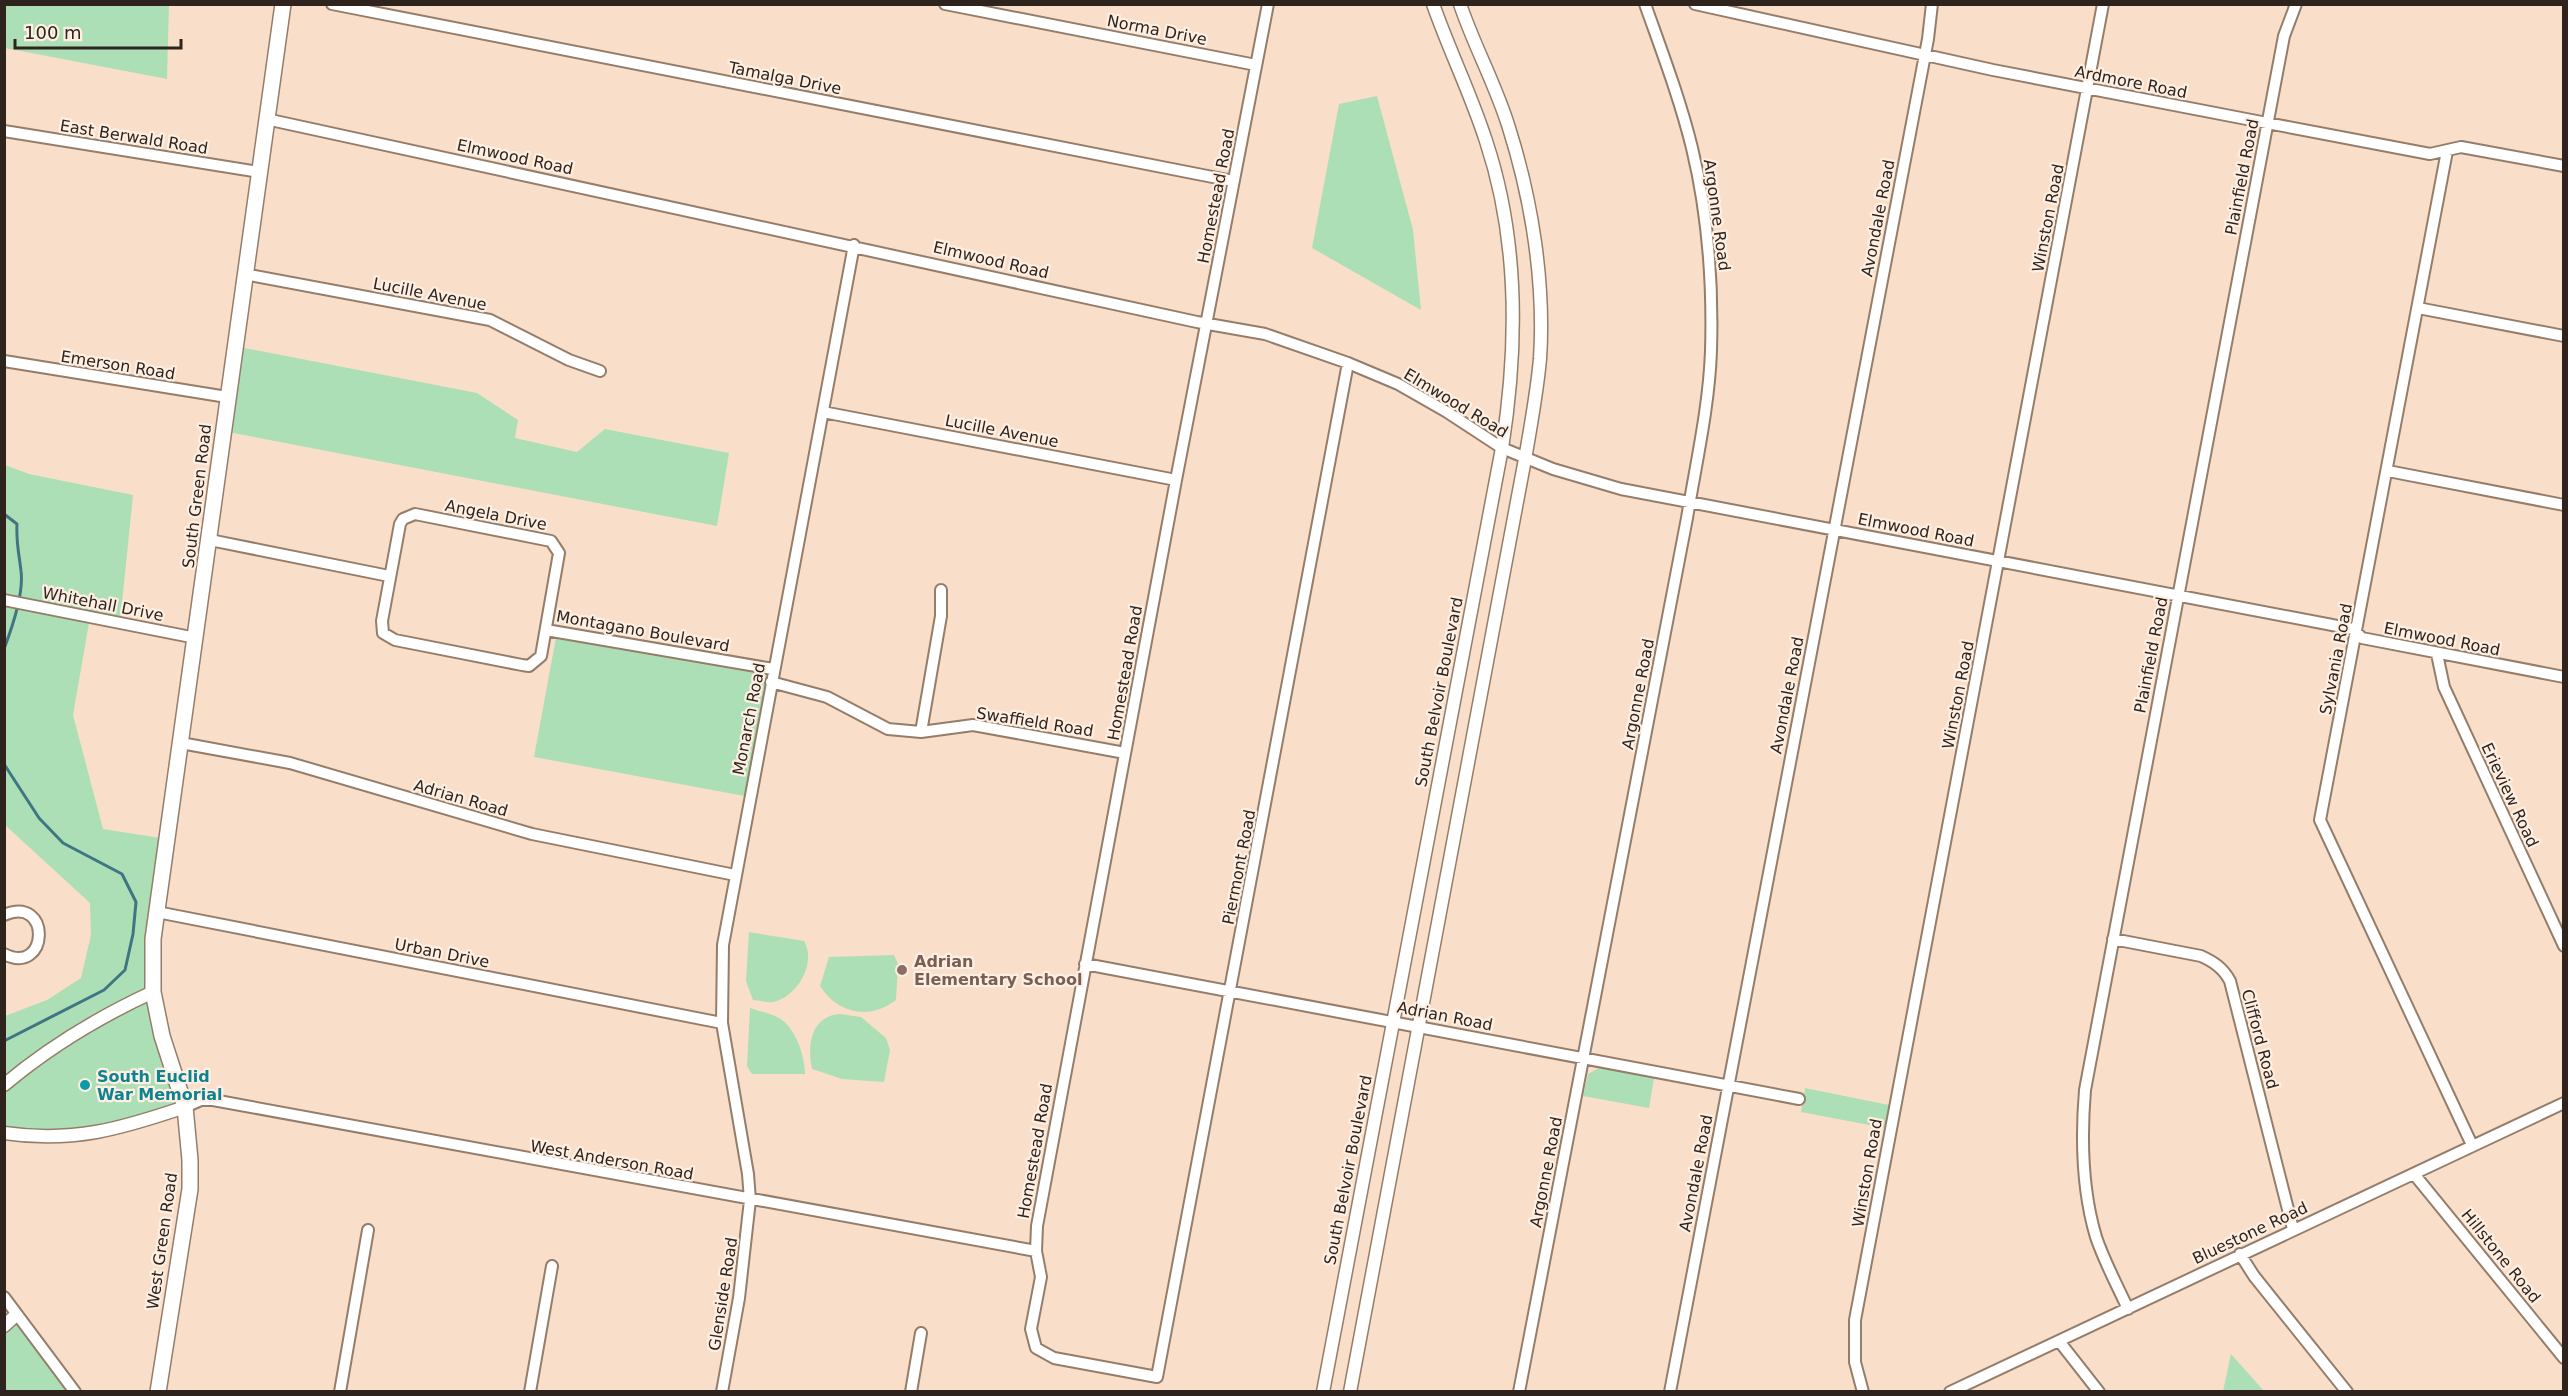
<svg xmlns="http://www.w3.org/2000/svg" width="2568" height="1396" viewBox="0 0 2568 1396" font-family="'DejaVu Sans',sans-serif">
  <rect width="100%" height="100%" fill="#f9dfca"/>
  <path fill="#acdfb5" d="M4,5H169L167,79L5,48Z
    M1377,96L1413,230L1421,310L1312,248L1339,104Z
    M234,346L477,393L518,420L515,438L577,452L605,429L729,453L717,526L223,431Z
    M5,465L29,474L133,495L120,623L90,617L73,715L103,829L167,839L152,967L185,1107L75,1137L7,1128L5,1126V1016L47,1000L81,978L91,935L90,903L5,825Z
    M557,632L773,669L750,797L534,757Z
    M749,932L804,941C817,963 797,997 773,1002C767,1003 759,1000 753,1000L746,981Z
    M894,955L898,964L896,1000C869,1021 837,1013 820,986L829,957Z
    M750,1008C759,1011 769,1013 777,1017C795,1025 805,1056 805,1074H752L747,1066Z
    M840,1014L861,1017L886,1038L890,1050L884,1082L842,1079L812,1069C807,1045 811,1016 840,1014Z
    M1599,1068L1654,1078L1649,1108L1583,1096L1588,1074Z
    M1805,1088L1889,1105L1885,1128L1801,1112Z
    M4,1307L66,1390L64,1391H5Z
    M2231,1354L2264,1391H2223Z"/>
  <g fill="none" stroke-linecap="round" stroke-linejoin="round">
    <path stroke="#407683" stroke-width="3" d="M4,514L17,524C16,543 19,553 21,571C24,593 12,628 4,649
      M4,764L39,818L63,843L122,874L136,902L133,934L125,970L104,990L4,1041"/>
    <g stroke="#947d6a" stroke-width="14">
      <path id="minor" d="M332,4L1233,181
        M945,4L1256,65
        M1268,4L1176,480L1037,1226L1036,1251L1041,1277L1031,1329L1036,1348L1054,1358L1157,1377L1348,363
        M1695,4L1993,70L2267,123L2430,154L2461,147L2564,166
        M266,119L1197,322L1265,334L1348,363L1398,384L1447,412L1502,448L1553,469L1621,489L2353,629L2362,638L2564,677
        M4,131L259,172
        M2447,151L2320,820L2472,1145
        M244,274L490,320L569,360L600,371
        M2418,308L2564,336
        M4,361L227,397
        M823,412L1176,480
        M2388,471L2564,505
        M415,514L551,541L559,553L541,656L529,666L522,665L395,640L383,633L382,621L400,524L403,519Z
        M210,540L389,576
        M4,600L196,638
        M546,630L773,669
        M2437,654L2444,687L2564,946
        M771,682L827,697L888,729L921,732L973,725L1125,753
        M921,732L941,616V590
        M181,743L290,763L532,834L735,875
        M157,912L722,1023
        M4,915C52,894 49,977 4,954
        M2113,939L2201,956C2214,962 2223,968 2230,981L2293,1229
        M1085,964L1799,1099
        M185,1107L201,1100H213L1036,1251
        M2414,1174L2564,1358
        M2240,1254L2254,1276L2347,1392
        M4,1297L75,1392
        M2128,1309C2117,1285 2104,1261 2096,1237C2082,1190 2081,1138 2085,1090L2284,36L2296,4
        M2059,1341L2099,1392
        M340,1392L368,1230
        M530,1392L552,1266
        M722,1392L739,1298L750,1200L748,1174L722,1023L723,945L854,245
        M911,1392L921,1333
        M1519,1392L1687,518C1696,463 1709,407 1711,351C1713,283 1708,214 1692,148C1680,99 1662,52 1645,4
        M1670,1392L1928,39L1932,4
        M1863,1392L1855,1362V1320L2103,4
        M1950,1392L2564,1103"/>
    </g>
    <g stroke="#947d6a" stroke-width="15">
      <path id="tertiary" d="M4,1085C48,1048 101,1016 153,992
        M4,1133C73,1143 120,1129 185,1107
        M4,1326L16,1315
        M1323,1392L1502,448C1518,347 1519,240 1486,141C1471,94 1449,50 1433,4
        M1350,1392L1525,459C1531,425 1537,392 1540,359C1545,283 1532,201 1509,128C1496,85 1474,46 1460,4"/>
    </g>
    <g stroke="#947d6a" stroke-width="18">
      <path id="secondary" d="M158,1392L190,1189V1160L185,1107L162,1036L153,992V939L283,4"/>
    </g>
    <use href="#minor" stroke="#fff" stroke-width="10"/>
    <use href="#tertiary" stroke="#fff" stroke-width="12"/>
    <use href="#secondary" stroke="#fff" stroke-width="15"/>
  </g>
  <circle fill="#8d6e63" stroke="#feefe2" stroke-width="2" cx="902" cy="970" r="6"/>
  <circle fill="#0f9aa8" stroke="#feefe2" stroke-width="2" cx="85" cy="1085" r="6"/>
  <g text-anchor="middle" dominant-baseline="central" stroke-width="4.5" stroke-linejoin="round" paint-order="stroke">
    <g font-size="16" fill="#2e241d" stroke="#feefe2">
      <text transform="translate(1157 30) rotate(11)">Norma Drive</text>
      <text transform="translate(785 78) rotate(11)">Tamalga Drive</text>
      <text transform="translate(2131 82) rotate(11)">Ardmore Road</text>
      <text transform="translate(134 137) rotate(9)">East Berwald Road</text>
      <text transform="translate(515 157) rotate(12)">Elmwood Road</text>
      <text transform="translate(2242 177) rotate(-79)">Plainfield Road</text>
      <text transform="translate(1216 196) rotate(-79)">Homestead Road</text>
      <text transform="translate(1717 215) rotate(82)">Argonne Road</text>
      <text transform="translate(1878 218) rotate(-79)">Avondale Road</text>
      <text transform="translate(2048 218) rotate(-79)">Winston Road</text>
      <text transform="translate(991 260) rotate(13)">Elmwood Road</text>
      <text transform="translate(430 294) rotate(11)">Lucille Avenue</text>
      <text transform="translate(118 365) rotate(9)">Emerson Road</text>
      <text transform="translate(1456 403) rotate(31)">Elmwood Road</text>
      <text transform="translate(1002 431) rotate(11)">Lucille Avenue</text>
      <text transform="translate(197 496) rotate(-83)">South Green Road</text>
      <text transform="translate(496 515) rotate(11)">Angela Drive</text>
      <text transform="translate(1916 530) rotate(11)">Elmwood Road</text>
      <text transform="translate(103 604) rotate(11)">Whitehall Drive</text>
      <text transform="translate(643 631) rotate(10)">Montagano Boulevard</text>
      <text transform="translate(2442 639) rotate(11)">Elmwood Road</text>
      <text transform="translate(2151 655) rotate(-79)">Plainfield Road</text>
      <text transform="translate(2336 659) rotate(-79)">Sylvania Road</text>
      <text transform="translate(1125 673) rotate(-80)">Homestead Road</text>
      <text transform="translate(1439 692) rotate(-79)">South Belvoir Boulevard</text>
      <text transform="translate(1638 694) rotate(-79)">Argonne Road</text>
      <text transform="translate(1787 695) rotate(-79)">Avondale Road</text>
      <text transform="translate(1958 695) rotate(-79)">Winston Road</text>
      <text transform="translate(749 719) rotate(-79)">Monarch Road</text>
      <text transform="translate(1035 722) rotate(9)">Swaffield Road</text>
      <text transform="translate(2510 795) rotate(65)">Erieview Road</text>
      <text transform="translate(461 798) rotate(16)">Adrian Road</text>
      <text transform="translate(1239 867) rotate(-79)">Piermont Road</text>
      <text transform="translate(442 953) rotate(11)">Urban Drive</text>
      <text transform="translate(1445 1016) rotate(11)">Adrian Road</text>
      <text transform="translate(2260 1039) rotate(75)">Clifford Road</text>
      <text transform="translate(1035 1151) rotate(-80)">Homestead Road</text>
      <text transform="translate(612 1160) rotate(10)">West Anderson Road</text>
      <text transform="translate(1348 1170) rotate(-79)">South Belvoir Boulevard</text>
      <text transform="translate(1546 1172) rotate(-79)">Argonne Road</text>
      <text transform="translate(1696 1173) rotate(-79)">Avondale Road</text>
      <text transform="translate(1867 1173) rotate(-80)">Winston Road</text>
      <text transform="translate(2250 1233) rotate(-25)">Bluestone Road</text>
      <text transform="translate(162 1241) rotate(-82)">West Green Road</text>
      <text transform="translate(2501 1256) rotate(51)">Hillstone Road</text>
      <text transform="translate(723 1294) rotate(-81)">Glenside Road</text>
    </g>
    <g font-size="16" font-weight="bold" fill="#785e54" stroke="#feefe2" text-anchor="start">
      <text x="914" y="961">Adrian<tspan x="914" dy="18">Elementary School</tspan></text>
    </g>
    <g font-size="16" font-weight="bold" fill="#0d838f" stroke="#feefe2" text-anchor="start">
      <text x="97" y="1076">South Euclid<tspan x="97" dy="18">War Memorial</tspan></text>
    </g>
  </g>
  <rect width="2568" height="1396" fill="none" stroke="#2e241d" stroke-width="12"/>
  <path d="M15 39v9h166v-9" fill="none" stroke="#2e241d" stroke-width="3"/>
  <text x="24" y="39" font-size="18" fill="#2e241d" stroke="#feefe2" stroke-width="4.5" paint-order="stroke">100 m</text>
</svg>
